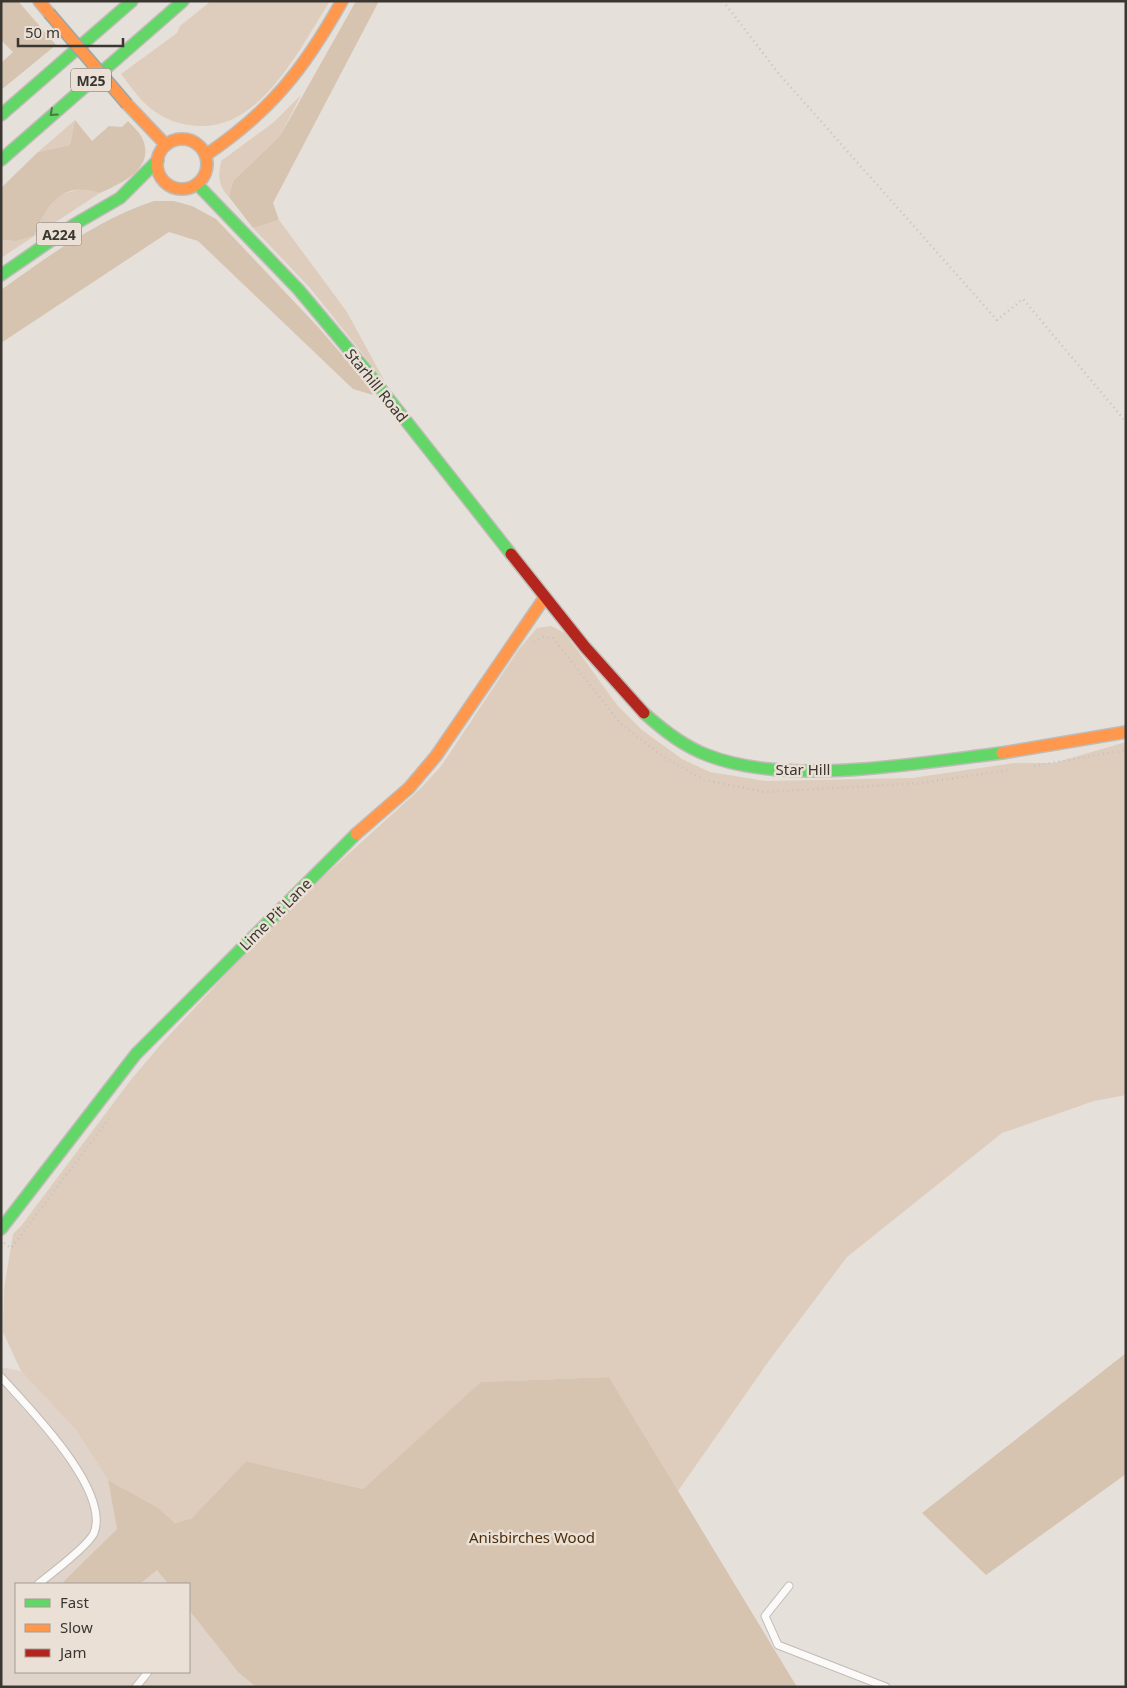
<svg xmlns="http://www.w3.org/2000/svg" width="1127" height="1688" viewBox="0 0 1127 1688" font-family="'Noto Sans',sans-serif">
  <rect width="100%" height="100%" fill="#e6e0da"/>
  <path fill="#dfd3ca" d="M1,1367L21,1371L76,1430L108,1480L117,1529L61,1584H16V1672H189V1610L238,1672L256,1687H1Z
    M157,1570L168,1584H140Z"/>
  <path fill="#decdbc" d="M211,1H330C299,49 258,137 189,125C177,123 168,120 157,113C142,104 132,88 121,74L177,33L180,26Z
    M301,95L280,136L233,181L229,197C218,185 218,177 221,161L274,122Z
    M75,120L70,145L38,152Z
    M85,188L100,193L1,258V240L16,241L34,236L44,214L58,195Z
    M279,220L347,312L385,382L311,289L253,228Z
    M551,626L565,633L617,705L642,730L682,759L710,772L766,781L912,778L1014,763H1054L1126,742V1095L1094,1101L1002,1133L847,1257L771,1358L678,1491L609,1377L482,1382L363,1489L246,1461L192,1518L175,1523L157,1507L108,1480L76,1430L21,1371L3,1332L4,1289L13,1234L21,1226L130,1081L162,1043L230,970L311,888L421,788L442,765L519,649L537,628Z"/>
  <path fill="#d6c4b1" d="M1,1H18L56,45L1,90V63L13,52L1,40Z
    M356,1H379L273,203L279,220L253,228L229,197L233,181L280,136Z
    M75,120L92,141L109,126L122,127L128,121C133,127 141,133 143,140C155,169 120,184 100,193C61,180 47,205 34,236L16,241L1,240V188L38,152L70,145Z
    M154,201H174L192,206L216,219L319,328L367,384L373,395L353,389L198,241L169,232L1,343V290C50,255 97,220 154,201Z
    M1126,1353V1474L986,1575L922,1513Z
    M609,1377L797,1687H256L238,1672L189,1610V1584H168L157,1570L140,1584H61L117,1529L108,1480L157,1507L175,1523L192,1518L246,1461L363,1489L481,1382Z"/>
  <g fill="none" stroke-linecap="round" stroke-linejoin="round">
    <g stroke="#bfbbb6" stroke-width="9">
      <path id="lane" d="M1,1377C28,1407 111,1490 94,1533C88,1546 51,1574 38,1584
        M789,1586L765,1616L778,1645L886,1687
        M136,1687L148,1672"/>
    </g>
    <g stroke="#bfbbb6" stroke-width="14">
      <path id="fast" d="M1,115L132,1
        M1,160L183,1
        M197,184L298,289L366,370L511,554
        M1,275L75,224L120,198L158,160
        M644,713C663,730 683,746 707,755C787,787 917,763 1002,753
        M1,1229L136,1054L356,834"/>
    </g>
    <g stroke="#bfbbb6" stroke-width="14">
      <path id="slow" d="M39,1L49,13
        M127,104L166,145
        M157 164a25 25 0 1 1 50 0a25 25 0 1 1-50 0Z
        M206,155C271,111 304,69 342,1
        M1002,753L1126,732
        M356,834L409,788L436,756L545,597"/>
    </g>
    <g stroke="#bfbbb6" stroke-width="14">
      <path id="jam" d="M511,554L585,647L644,713"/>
    </g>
    <path stroke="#c4c2c0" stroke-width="2.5" stroke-dasharray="1 4" stroke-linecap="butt" d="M723,1L779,74L997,320L1023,299L1126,422
      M534,642L543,637L553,638L620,723L661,755L704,780L765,792L922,783L1008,770
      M1034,766L1126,750
      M4,1243L11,1248L111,1116"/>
    <use href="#lane" stroke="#fbfaf9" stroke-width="7"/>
    <use href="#fast" stroke="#63d668" stroke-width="11"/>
    <use href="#slow" stroke="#ff974d" stroke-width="11"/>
    <use href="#jam" stroke="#b3261e" stroke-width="11"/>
    <g stroke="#9ba7a6" stroke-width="14" stroke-linecap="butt">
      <path id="slow-bridge" d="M49,13L127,104"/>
    </g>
    <use href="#slow-bridge" stroke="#ff974d" stroke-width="11"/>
  </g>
  <defs><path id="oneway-chevron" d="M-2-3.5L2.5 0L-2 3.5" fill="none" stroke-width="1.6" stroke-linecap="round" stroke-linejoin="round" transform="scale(1.25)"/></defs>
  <use stroke="#4a7648" href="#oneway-chevron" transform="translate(53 113) rotate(138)"/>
  <g text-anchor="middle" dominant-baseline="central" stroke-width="5" stroke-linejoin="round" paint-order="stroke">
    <g fill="#eae0d6" stroke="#6f6963" stroke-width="1">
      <rect x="71" y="68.5" width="40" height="23" rx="4"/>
      <rect x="36.5" y="222.5" width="45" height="23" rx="4"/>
    </g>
    <g font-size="14" font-weight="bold" fill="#3a3632">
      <text x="91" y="80">M25</text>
      <text x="59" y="234">A224</text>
    </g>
    <g font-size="15" fill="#3a3632" stroke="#eae0d6">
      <text transform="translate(377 385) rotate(51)">Starhill Road</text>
      <text x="803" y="769">Star Hill</text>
      <text transform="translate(275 914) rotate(-45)">Lime Pit Lane</text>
    </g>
    <g font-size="15" fill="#4b2e09" stroke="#eae0d6">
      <text x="532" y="1537">Anisbirches Wood</text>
    </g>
  </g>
  <rect width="1127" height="1688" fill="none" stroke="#3a3632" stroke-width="5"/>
  <rect x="15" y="1583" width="175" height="90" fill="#eae0d6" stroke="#a49c94"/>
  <rect x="25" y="1599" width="25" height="8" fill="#63d668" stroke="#a49c94"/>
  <text x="60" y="1608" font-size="15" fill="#3a3632">Fast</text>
  <rect x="25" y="1624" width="25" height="8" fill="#ff974d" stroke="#a49c94"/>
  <text x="60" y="1633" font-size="15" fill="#3a3632">Slow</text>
  <rect x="25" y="1649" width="25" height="8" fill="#b3261e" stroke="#a49c94"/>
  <text x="60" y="1658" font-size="15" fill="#3a3632">Jam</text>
  <path d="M18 38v8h105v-8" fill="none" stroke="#3a3632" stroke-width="2.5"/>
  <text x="25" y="38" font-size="15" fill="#3a3632" stroke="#eae0d6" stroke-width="4" paint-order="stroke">50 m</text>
</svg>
